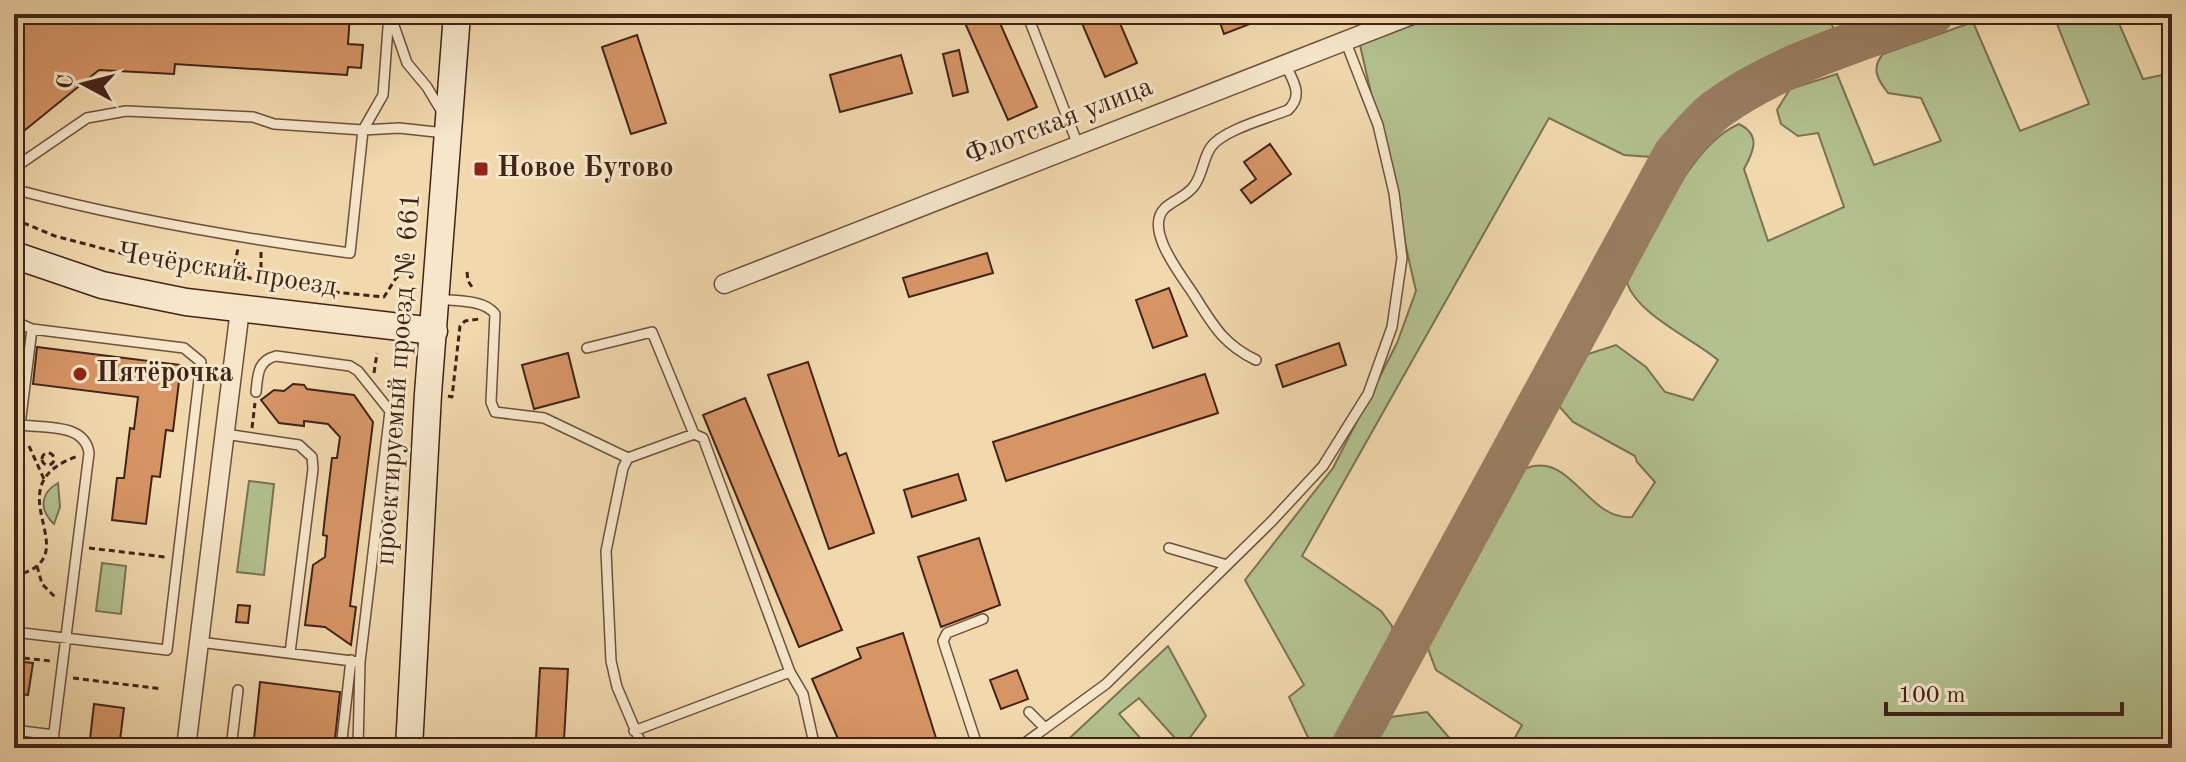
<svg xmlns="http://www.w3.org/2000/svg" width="2186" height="762" viewBox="0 0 2186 762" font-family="'Old Standard TT',serif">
  <rect width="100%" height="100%" fill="#f1d8ad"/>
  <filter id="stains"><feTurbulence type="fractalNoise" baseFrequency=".0025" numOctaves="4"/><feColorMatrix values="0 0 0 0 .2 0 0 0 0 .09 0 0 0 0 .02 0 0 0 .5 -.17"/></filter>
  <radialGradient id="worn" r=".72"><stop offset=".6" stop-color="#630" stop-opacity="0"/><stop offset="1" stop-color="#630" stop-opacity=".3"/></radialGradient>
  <path fill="#b3c08f" stroke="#7a7254" stroke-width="2" d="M1441,14H1828L1835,33L1826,43L1769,64L1732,85L1695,110L1663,149H1656L1651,157L1624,155L1549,118L1302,556L1381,611L1392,626L1394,642L1337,748H1313L1289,697L1304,685L1245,580L1333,468L1397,343L1416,291L1360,45Z
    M2053,14H2115L2143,79L2172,73V748H1509L1522,725L1436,670L1427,646L1524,469C1571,449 1587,521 1632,517L1655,482L1637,462L1635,456L1573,422L1559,406L1588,354L1616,345L1646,367L1665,392L1693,400L1718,360C1692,338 1638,315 1627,283C1652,236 1689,145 1739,124C1761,135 1754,151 1744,169L1768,241L1844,207L1818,133L1798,136L1781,124L1777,110L1790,89L1837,74L1874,165L1941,141L1921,98L1888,93C1877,79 1871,68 1883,54L1973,22L2020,131L2089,104Z
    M249,481L274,484L264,575L237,572Z
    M58,483L60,507L54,524C39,510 40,493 58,483Z
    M102,563L126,566L121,614L96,611Z
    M1168,646L1206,716L1183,747L1139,698L1119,714L1149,748H1100L1097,744L1090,748H1059Z
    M1427,712L1458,748H1374L1391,717Z"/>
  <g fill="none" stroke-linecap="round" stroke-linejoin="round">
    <path stroke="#997e62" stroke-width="42" d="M1351,748L1674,154C1688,138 1701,121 1717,109C1780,63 1861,41 1933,14"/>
  </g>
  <path fill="#d79566" stroke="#412318" stroke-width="2" d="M14,14H350L348,44L363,45L361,68L348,67L347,75L175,64L174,74L99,70L14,139Z
    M961,14H996L1037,107L1008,120Z
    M1078,14H1116L1137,63L1105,77Z
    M1217,14H1273V15L1224,34Z
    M637,35L666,123L631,134L602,47Z
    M959,50L968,92L953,96L943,54Z
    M901,55L912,93L840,112L830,75Z
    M1270,144L1291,174L1251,203L1241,190L1256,179L1244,162Z
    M987,253L993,273L909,297L903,278Z
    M1169,288L1187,336L1153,348L1136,300Z
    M1339,343L1346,365L1283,387L1276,365Z
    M14,344L22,345L18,382H14Z
    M37,347L181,365L173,431L166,430L160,477L152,476L146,524L112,520L117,478H124L130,428L134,429L138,397L33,384Z
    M568,353L579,397L534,409L522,365Z
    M808,362L839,456L846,453L874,533L829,549L768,375Z
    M1205,374L1218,413L1006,481L993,442Z
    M293,384L304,385L307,389L354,395L373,422L350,606L356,607L351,645L325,627L305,625L313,565L325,557L327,536L323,535L325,516L332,458H337L340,437L328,424L304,421V426L279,423L261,400L274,390L284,391Z
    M745,398L842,630L799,647L703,415Z
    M958,474L966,500L912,517L904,490Z
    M979,538L1000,605L941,627L918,557Z
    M238,605L250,606L248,623L236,622Z
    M903,633L937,741L916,748H889L887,741L870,748H842L812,679L861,658L857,648Z
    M14,661L33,663L28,695L14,693Z
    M540,668L568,669L564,740L536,739Z
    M1017,670L1028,699L1001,709L990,680Z
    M260,682L340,692L334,748H253Z
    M94,704L124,708L119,748H89Z"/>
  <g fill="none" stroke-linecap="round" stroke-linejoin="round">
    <g stroke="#6d503d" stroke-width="12">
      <path id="lane" d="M389,14L383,95L363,130L399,128L445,133
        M1027,14L1078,145
        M391,17L407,63L427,87L442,112
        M14,168L87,118L126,111L253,117L274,124L363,130L350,253C238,238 127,219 17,190L14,186
        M436,299C455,301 484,299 495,314L491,402L495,412L544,418L628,458
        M14,321L32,329L20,425
        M587,348L652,332L694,434
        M1256,360C1223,344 1213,325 1194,295C1182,276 1143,229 1165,208C1174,200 1187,196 1194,186C1203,174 1203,158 1211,147C1223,130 1268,118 1288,110C1304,95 1293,81 1285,64
        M225,434L299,445L312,457L313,469L290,653
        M14,474L20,425C44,428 85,423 89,453L52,748
        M1169,548L1227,565
        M14,632L167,650L201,362L184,348L32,329
        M199,642L360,662L390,411L358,371L350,366L276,356C257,361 258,375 256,392
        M1029,712L1045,728
        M14,730L54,735
        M634,731L790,672
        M231,748L238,690
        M341,748L351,660
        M358,748L360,662
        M643,748L617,687L611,661L606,551L623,468L628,458L694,434L703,438L790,672L803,694L815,748
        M978,748L943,641L947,633L983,619
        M1018,748L1106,684L1272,521L1323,466L1368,394L1392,327L1402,258L1394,193L1378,125L1345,40"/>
    </g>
    <g stroke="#6d503d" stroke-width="21">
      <path id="street" d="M724,284L1414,14
        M186,748L240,309"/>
    </g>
    <g stroke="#412318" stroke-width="29">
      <path id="secondary" d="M14,255L102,285L186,302L434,331
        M409,748L428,394L457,14"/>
    </g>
    <path stroke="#412318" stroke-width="3" stroke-dasharray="6 4" stroke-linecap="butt" d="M14,219L55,236L196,273L261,279L274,286L384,297L396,278L409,267
      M261,252V279
      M467,272L468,281L474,290
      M233,275L238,248
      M374,373L377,353
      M389,391L409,393
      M448,396L452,397L460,326L465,321L479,319
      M252,428L255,403
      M29,446L44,479
      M42 459a6 6 0 1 1 12 0a6 6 0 1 1-12 0Z
      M89,548L165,557
      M37,566L42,584L57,599
      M14,577C21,574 31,571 37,566C70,539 0,483 78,456
      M14,657L51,661
      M73,678L162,689"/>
    <use href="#lane" stroke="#f6e6ca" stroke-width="9"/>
    <use href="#street" stroke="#f6e6ca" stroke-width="18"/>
    <use href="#secondary" stroke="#f6e6ca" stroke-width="26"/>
  </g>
  <g fill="#8f2418" stroke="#f6e6ca" stroke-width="3">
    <rect x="473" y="161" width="16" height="16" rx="4"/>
    <circle cx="80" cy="374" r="8"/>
  </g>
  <g text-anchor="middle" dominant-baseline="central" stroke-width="6" stroke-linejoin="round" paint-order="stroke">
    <g font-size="28" fill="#412318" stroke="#f6e6ca">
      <text transform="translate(1059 122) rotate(-21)">Флотская улица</text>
      <text transform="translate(227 271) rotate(9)">Чечёрский проезд</text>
      <text transform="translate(399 379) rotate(-86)">проектируемый проезд № 661</text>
    </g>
    <g font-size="28" font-weight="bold" fill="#412318" stroke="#f6e6ca" text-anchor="start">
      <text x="497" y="169">Новое Бутово</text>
      <text x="96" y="374">Пятёрочка</text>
    </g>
  </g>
  <rect width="2186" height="762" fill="none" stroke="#f1d8ad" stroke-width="48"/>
  <rect x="16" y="16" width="2154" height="730" fill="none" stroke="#412318" stroke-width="4"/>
  <rect x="24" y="24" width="2138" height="714" fill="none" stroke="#412318" stroke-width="2"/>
  <g transform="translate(84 84) rotate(277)" stroke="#f6e6ca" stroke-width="6" paint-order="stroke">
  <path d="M0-6L14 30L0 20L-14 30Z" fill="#412318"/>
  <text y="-12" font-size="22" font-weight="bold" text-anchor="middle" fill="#412318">С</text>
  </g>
  <path d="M1886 702v12h236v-12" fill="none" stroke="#412318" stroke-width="4"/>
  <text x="1898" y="702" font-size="24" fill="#412318" stroke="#f6e6ca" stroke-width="6" paint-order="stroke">100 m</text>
  <rect width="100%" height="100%" filter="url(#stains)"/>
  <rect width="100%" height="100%" fill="url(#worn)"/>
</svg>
